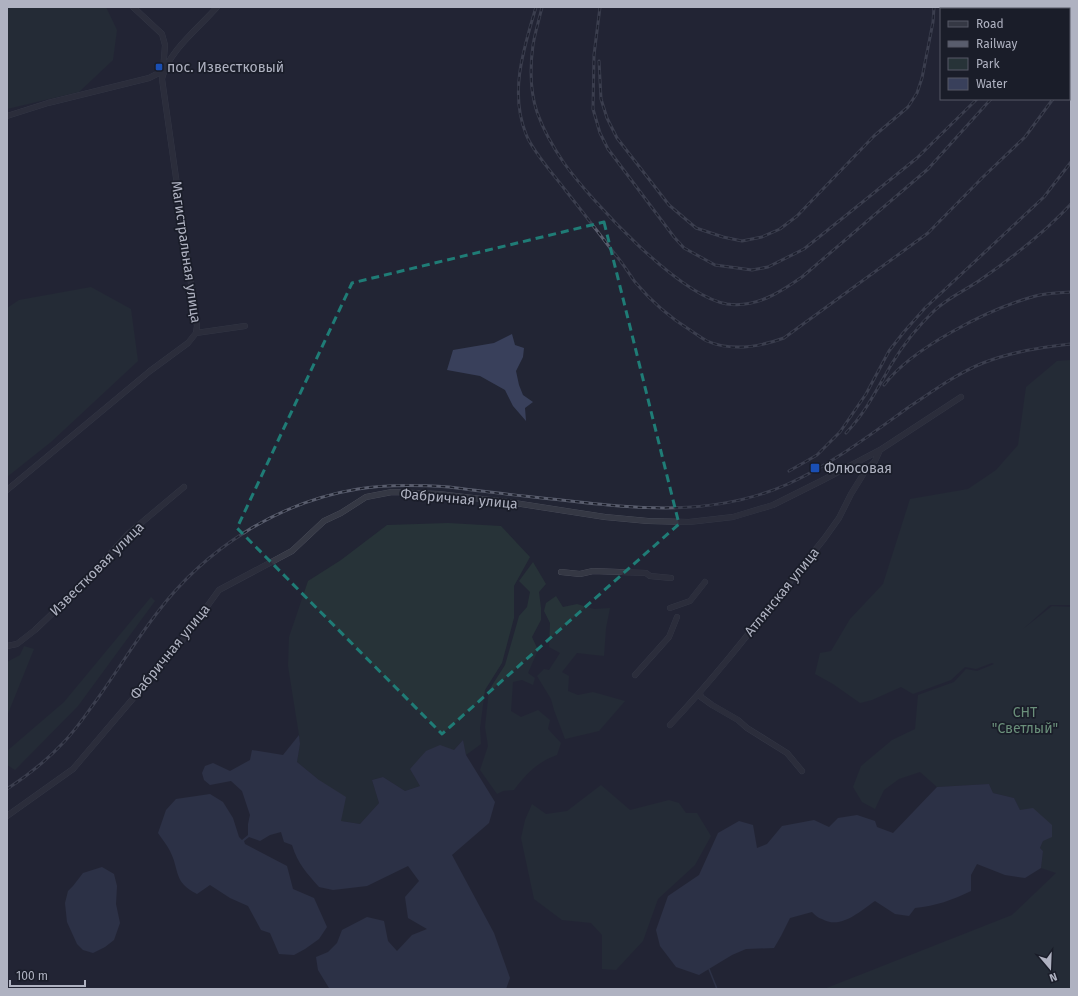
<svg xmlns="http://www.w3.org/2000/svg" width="1078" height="996" viewBox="0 0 1078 996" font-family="'Fira Sans',sans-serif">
  <rect width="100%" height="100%" fill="#222534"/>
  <path fill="#273338" d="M7,7H106L117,30L113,60L79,92L7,109Z
    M91,287L131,309L138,361L51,442L7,477V308L19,300Z
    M1071,360V605H1050L1023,629L1052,606L1071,607V989H824L1012,915L1056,873L1041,868L1043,851L1040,848L1043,841L1020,810L1014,798L993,793L989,784L937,787L920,772L899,779L884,790L875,809L862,802L853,787L861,766L892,740L915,729L918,695L954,682L966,669L977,671L994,664L992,663L976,669L965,667L951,680L913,694L901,687L872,700L860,703L833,684L815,674L820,653L831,651L850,619L883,584L910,499L968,489L996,470L1018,445L1026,387L1057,361Z
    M448,523L501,526L530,557L514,586V618L502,663L485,690L480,728L481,744L466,755L463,740L454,750L410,769L420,786L405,791L383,777L372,780L379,803L360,824L341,821L319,780L297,762L300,744L299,735L288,666L289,637L308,581L341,560L387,525Z
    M533,562L546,584L539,592L541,608V620L532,637L538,650L528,673L535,678L533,685L522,680L513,682L511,711L521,717L538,710L550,720L548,729L561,743L557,755C537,762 526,774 514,790L503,791L497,794L480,770L488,746L485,727L489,690L505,665L519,616L527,607L530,592L519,581Z
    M556,596L563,607L577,604L594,609L610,608L606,628L604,656L577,653L562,672L569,676L568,691L578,695L593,692L625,701L599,731L565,739L554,710L551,699L537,676L544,669L549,670L560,653L549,647L550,623L544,611L546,603Z
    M151,597L155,601L78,706L15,770L7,765V751L64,702Z
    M24,646L34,649L7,716V662L20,655Z
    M601,785L630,810L669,800L679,803L686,813H697L711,836L695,865L658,899L643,941L616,970L602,969V935L591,923L562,920L534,899L521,838L525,820L532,804L546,814L567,811Z"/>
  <path fill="#39405b" d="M512,334L515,345L524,348L523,357L516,371L519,385L523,395L533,402L525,408L526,421L513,406L505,390L480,376L447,370L453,350L494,343Z
    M299,735L300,744L297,762L319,780L346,797L341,821L360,824L379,803L372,780L383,777L405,791L420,786L410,769L426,751L440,745L454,750L463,740L466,755L495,802L489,823L452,855L494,933L510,978L506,989H330L329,988L318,970L316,957L328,952L337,943L342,930L367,917L384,921L388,941L397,951L412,935L427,929L408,918L405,897L419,881L408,866L367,886L333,890L319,887C306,872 298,864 292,845L284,842L281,832L270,835L260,841L249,837L244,841L245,844L287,866L293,889L314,898L327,927L319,939L305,949L294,955L279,954L270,933L261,930L248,906L230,898L210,885L197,894C173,882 180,871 170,851C167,845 162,839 158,833L166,810L176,799L210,794L223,802L233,818L239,837L242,840L248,835V824L250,815L242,791L231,781L210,785L204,780L202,773L205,766L213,763L230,771L250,760L252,750L283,755Z
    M989,784L993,793L1014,798L1020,810L1033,808L1052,825V837L1043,841L1040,848L1043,851L1041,868L1025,878L1005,875L977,864L971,875V891C952,900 936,906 915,908L909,916L895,914L875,901C860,911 841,930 822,919C818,918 815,915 812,912L790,918L781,936L774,948L746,949L732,955L699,975L676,967L660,946L656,930L668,896L699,875L718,833L739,821L753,825L757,848L767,844L782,826L814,820L829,827L838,818L857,815L875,821L877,827L893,833L937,787Z
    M102,867L114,874L117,886L116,904L120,923L114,940L105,947L93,953L83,950L77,944L67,922L65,903L68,891L73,886L83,873Z"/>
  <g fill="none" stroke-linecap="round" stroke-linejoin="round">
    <path stroke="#39405b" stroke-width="1.5" d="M709,969L717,989"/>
    <g stroke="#4f525f" stroke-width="6">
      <path id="minor" d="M7,116L48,103L149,78L163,71L165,45L162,34L133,7
        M196,333L245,326
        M7,490L150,371L188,343L196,333L197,326L162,79C167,52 200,27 217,7
        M561,572L580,574L593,571L646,573L650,576L671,578
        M670,608L690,601L705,582
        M7,646L17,644L35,630L79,588L128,534L184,487
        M635,675L669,637L677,617
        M700,693L701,697L712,705L738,720L747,728L787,753L802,771
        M670,725C725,667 773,602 824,539L839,518L851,494L864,473L875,461L880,450
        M7,816L73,769L182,641L219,590L292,551L324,521L341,513L366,497L392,492L439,494L508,502L605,517L648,521L689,522L733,517L773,505L823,480L880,450L961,397"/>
    </g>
    <use href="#minor" stroke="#353844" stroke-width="5.5"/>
    <g stroke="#595d6d" stroke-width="3">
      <path id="rail" d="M536,7C524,48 509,92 526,134C532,151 555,176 566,191C582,211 598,232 614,253C622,262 628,272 635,282C651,301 669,317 690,330C695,333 701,338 707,341C732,352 759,347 784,338L928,233L983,177L1025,137L1053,99
        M542,7C539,20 535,33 533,45C530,67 530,91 537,112C543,129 553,147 564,163C592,202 679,296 727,304C756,308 779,293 802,277L928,169L991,99
        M600,7L594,55L593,109L600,133L608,149L674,237L684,248L715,265L752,270L768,267L804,249L844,217L917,158L977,99
        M1037,9V7
        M599,61L601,99L607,118L617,138L669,205L696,228L723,237L742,241L762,237L780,229L797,216L874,136L908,107L917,93L922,78L933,22L934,7
        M1069,73L1071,69
        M884,385C912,348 987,310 1032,297C1044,293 1058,293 1071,292
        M846,433C866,412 877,389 891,365C903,345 918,326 935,310C949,297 968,289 983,278C1016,255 1044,233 1071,204
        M789,471L805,462L817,455L840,432L866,394L889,351L903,333L925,308L1044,197L1071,162
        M7,789C27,776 46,761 63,743C76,730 87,713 98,698C118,670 136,640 157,613C205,549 278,502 358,489C388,484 419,485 449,487C486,492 524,496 561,500C639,509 714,517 788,484C832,464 870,435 909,407C933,391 956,374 983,363C1011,352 1041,347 1071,344"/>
    </g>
    <use href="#rail" stroke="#1a1d29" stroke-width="1.5" stroke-dasharray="4.5" stroke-linecap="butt"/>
  </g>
  <path d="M0 0H1078V996H0ZM604,222L679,524L442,734L237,528L352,283Z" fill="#222534" fill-opacity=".55" fill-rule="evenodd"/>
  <path fill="none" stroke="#1f7c76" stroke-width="3" stroke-dasharray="8 5" stroke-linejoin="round" d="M604,222L679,524L442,734L237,528L352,283Z"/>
  <g fill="#1a4fb4" stroke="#1a1d29" stroke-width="1.5">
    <rect x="155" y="63" width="8" height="8" rx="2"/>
    <rect x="810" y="463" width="10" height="10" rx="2"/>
  </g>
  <g text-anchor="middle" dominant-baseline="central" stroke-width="3.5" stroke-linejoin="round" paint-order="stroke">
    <g font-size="14" fill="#afb2c1" stroke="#1a1d29" text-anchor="start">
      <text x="167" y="67">пос. Известковый</text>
      <text x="824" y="468">Флюсовая</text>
    </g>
    <g font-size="14" fill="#afb2c1" stroke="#1a1d29">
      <text transform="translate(186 252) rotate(82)">Магистральная улица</text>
      <text transform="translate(459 499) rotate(5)">Фабричная улица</text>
      <text transform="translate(97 569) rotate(-45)">Известковая улица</text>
      <text transform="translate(782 592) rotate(-51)">Атлянская улица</text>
      <text transform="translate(170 652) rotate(-51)">Фабричная улица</text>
    </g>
    <g font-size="14" fill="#6a8f7a" stroke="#1a1d29">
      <text x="1025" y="712">СНТ<tspan x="1025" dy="16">"Светлый"</tspan></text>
    </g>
  </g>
  <rect width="1078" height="996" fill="none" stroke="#afb2c1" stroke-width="16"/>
  <rect x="940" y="8" width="130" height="92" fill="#1a1d29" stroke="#565966"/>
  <rect x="948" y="21" width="20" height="6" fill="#353844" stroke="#565966"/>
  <text x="976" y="28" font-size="12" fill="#afb2c1">Road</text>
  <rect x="948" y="41" width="20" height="6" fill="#595d6d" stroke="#565966"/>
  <text x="976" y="48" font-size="12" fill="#afb2c1">Railway</text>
  <rect x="948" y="58" width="20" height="12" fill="#273338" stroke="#565966"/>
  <text x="976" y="68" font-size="12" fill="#afb2c1">Park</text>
  <rect x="948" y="78" width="20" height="12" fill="#39405b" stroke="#565966"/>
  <text x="976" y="88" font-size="12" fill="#afb2c1">Water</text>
  <g transform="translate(1050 968) rotate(161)" stroke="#1a1d29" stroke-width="3" paint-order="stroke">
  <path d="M0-3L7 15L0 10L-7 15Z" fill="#afb2c1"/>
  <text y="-6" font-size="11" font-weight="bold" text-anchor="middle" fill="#afb2c1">N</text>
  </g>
  <path d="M10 980v6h75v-6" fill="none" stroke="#afb2c1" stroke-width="2"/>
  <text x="16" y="980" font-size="12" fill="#afb2c1" stroke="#1a1d29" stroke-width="3" paint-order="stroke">100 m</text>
</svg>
